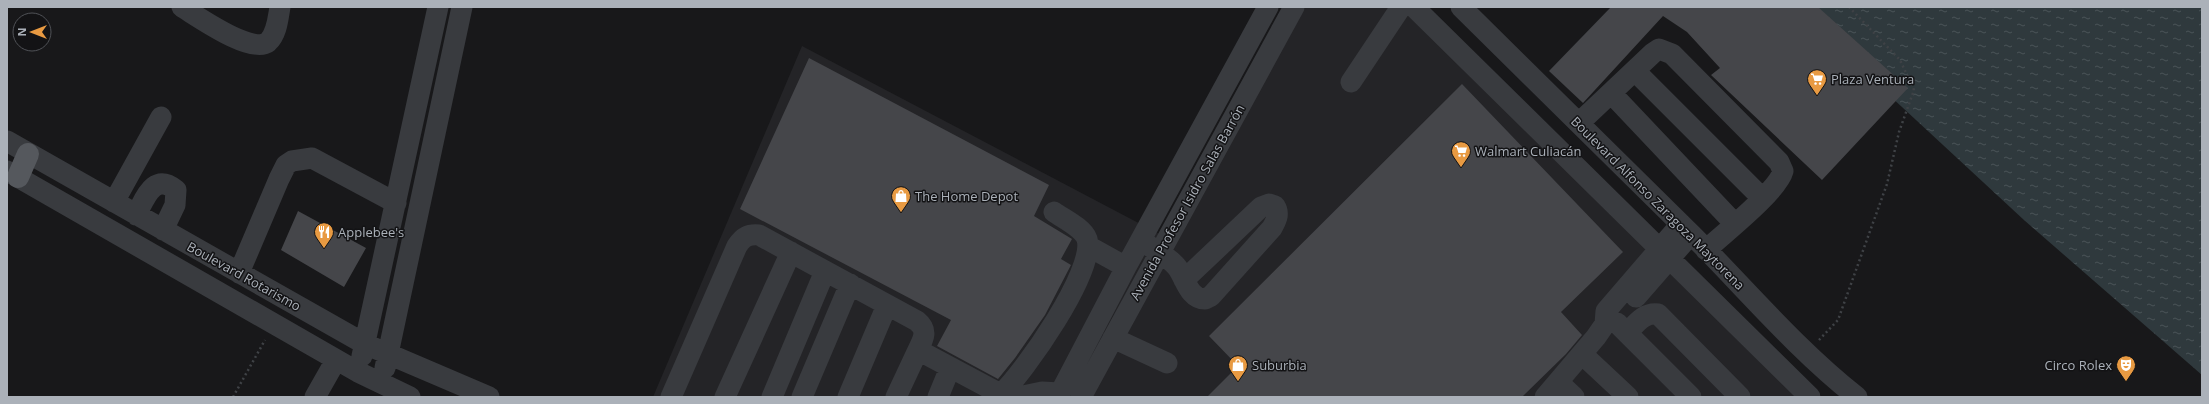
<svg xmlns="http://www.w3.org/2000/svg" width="2209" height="404" viewBox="0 0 2209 404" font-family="'Open Sans',sans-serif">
  <defs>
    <pattern id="water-ripples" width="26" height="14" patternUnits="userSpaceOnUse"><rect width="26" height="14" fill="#2f393d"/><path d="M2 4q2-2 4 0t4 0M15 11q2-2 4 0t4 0" fill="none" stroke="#4a5357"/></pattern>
  </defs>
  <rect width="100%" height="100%" fill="#18181a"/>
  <path fill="#242427" d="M1294,7H1407L1801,397H653L802,46L1167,238Z"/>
  <path fill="url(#water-ripples)" d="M1794,7H2202V375L2024,220Z"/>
  <path fill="#45464a" d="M1611,7H1818L1908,88L1822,180L1711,75L1720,68L1687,32L1663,16L1583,103L1549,71Z
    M809,58L1049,185L1034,216L1072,239L1061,259L1071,265L1045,315L1015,358L998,379L937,346L951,320L740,209Z
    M1462,84L1623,252L1561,312L1582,335L1566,354L1522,397H1207L1238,366L1209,336Z
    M298,211L366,248L344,287L281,250Z"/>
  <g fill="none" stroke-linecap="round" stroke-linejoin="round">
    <path stroke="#3f4246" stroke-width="2.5" stroke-dasharray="2 3" stroke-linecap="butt" d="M1819,340L1838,320L1887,184L1899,132L1914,90L1900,60L1849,7
      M233,397L265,340"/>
    <path stroke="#393b3f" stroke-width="21" d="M182,7C197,16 252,55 268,42C277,34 278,18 280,7
      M1414,7L1810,397
      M1461,7C1538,83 1615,158 1691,234C1746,289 1796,349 1857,397
      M1635,71L1762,198
      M1351,82L1401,7
      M1611,93L1735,224
      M1579,123L1653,53L1659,49L1672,54L1779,162L1783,171C1778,191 1723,234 1706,250
      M7,141L365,344L489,397
      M7,171L358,372L410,397
      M114,202L161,117
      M136,215C145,199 153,172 176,190L175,205L163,230
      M1148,245C1158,252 1168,257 1176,266C1185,276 1188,299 1205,299L1211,296L1272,228C1276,221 1280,214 1275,206L1269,204L1261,207L1184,280
      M1088,246L1126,267
      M239,273L279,179L286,165L292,161L312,158L396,203
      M1636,297L1691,234
      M1617,323L1691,397
      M1627,333C1636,324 1644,312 1658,314L1740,397
      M1113,338L1167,363
      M1582,354L1628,397
      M362,356L438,7
      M385,368L462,7
      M1558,382L1574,397
      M1000,395C1024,373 1096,270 1087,239C1083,228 1064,219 1054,212
      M315,397L336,360
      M671,397L737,246C743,237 748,234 759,235L917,321C928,330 924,338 918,350
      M725,397L791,252
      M772,397L825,271
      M802,397L850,284
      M848,397L887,305
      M896,397L918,350L1006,397
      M938,397L950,368
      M1018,397L1042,392L1060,393
      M1058,397L1126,267L1268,7
      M1081,397L1294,7
      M1545,397L1596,337L1605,324L1606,311L1681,224"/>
    <path stroke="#55585d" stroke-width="22" d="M18,177L28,154"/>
  </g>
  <defs>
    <g id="supermarket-pin" transform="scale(1)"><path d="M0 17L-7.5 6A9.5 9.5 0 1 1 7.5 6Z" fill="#e89a42" stroke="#131315"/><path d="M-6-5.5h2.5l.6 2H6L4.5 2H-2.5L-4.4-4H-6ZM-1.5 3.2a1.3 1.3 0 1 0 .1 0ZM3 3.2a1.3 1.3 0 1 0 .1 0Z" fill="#fff"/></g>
    <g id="shop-pin" transform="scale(1)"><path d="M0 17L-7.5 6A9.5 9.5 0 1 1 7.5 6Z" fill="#e89a42" stroke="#131315"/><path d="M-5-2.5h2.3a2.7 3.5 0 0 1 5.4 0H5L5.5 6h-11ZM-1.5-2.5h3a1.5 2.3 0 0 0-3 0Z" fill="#fff"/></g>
    <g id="restaurant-pin" transform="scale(1)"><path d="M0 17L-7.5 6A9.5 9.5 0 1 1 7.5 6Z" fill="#e89a42" stroke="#131315"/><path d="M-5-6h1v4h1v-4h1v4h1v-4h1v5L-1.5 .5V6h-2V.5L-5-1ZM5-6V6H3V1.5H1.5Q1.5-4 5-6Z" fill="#fff"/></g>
    <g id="theatre-pin" transform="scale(1)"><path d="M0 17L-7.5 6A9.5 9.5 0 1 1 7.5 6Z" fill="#e89a42" stroke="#131315"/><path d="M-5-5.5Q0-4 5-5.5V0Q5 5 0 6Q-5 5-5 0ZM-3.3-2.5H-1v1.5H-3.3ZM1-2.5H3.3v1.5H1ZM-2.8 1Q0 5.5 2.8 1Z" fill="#fff"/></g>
  </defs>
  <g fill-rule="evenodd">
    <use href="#supermarket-pin" x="1817" y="79"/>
    <use href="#supermarket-pin" x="1461" y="151"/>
    <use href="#shop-pin" x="901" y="196"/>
    <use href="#restaurant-pin" x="324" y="232"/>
    <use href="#shop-pin" x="1238" y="365"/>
    <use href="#theatre-pin" x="2126" y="365"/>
  </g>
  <g text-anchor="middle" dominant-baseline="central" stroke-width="3" stroke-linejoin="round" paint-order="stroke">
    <g font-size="13" fill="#abb1b9" stroke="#131315" text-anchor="start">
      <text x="1831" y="79">Plaza Ventura</text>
      <text x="1475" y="151">Walmart Culiacán</text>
      <text x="915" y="196">The Home Depot</text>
      <text x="338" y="232">Applebee's</text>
      <text x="1252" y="365">Suburbia</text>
      <text x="2112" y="365" text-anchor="end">Circo Rolex</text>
    </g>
    <g font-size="13" fill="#abb1b9" stroke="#131315">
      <text transform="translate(1187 202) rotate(-61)">Avenida Profesor Isidro Salas Barrón</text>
      <text transform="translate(1658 203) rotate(45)">Boulevard Alfonso Zaragoza Maytorena</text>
      <text transform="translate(244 276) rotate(29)">Boulevard Rotarismo</text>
    </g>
  </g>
  <rect width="2209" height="404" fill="none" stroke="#abb1b9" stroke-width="16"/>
  <g transform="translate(32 32) rotate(270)"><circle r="19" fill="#131315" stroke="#505257"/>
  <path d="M0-3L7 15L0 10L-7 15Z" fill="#e89a42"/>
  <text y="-6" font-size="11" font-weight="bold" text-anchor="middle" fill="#abb1b9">N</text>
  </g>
</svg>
